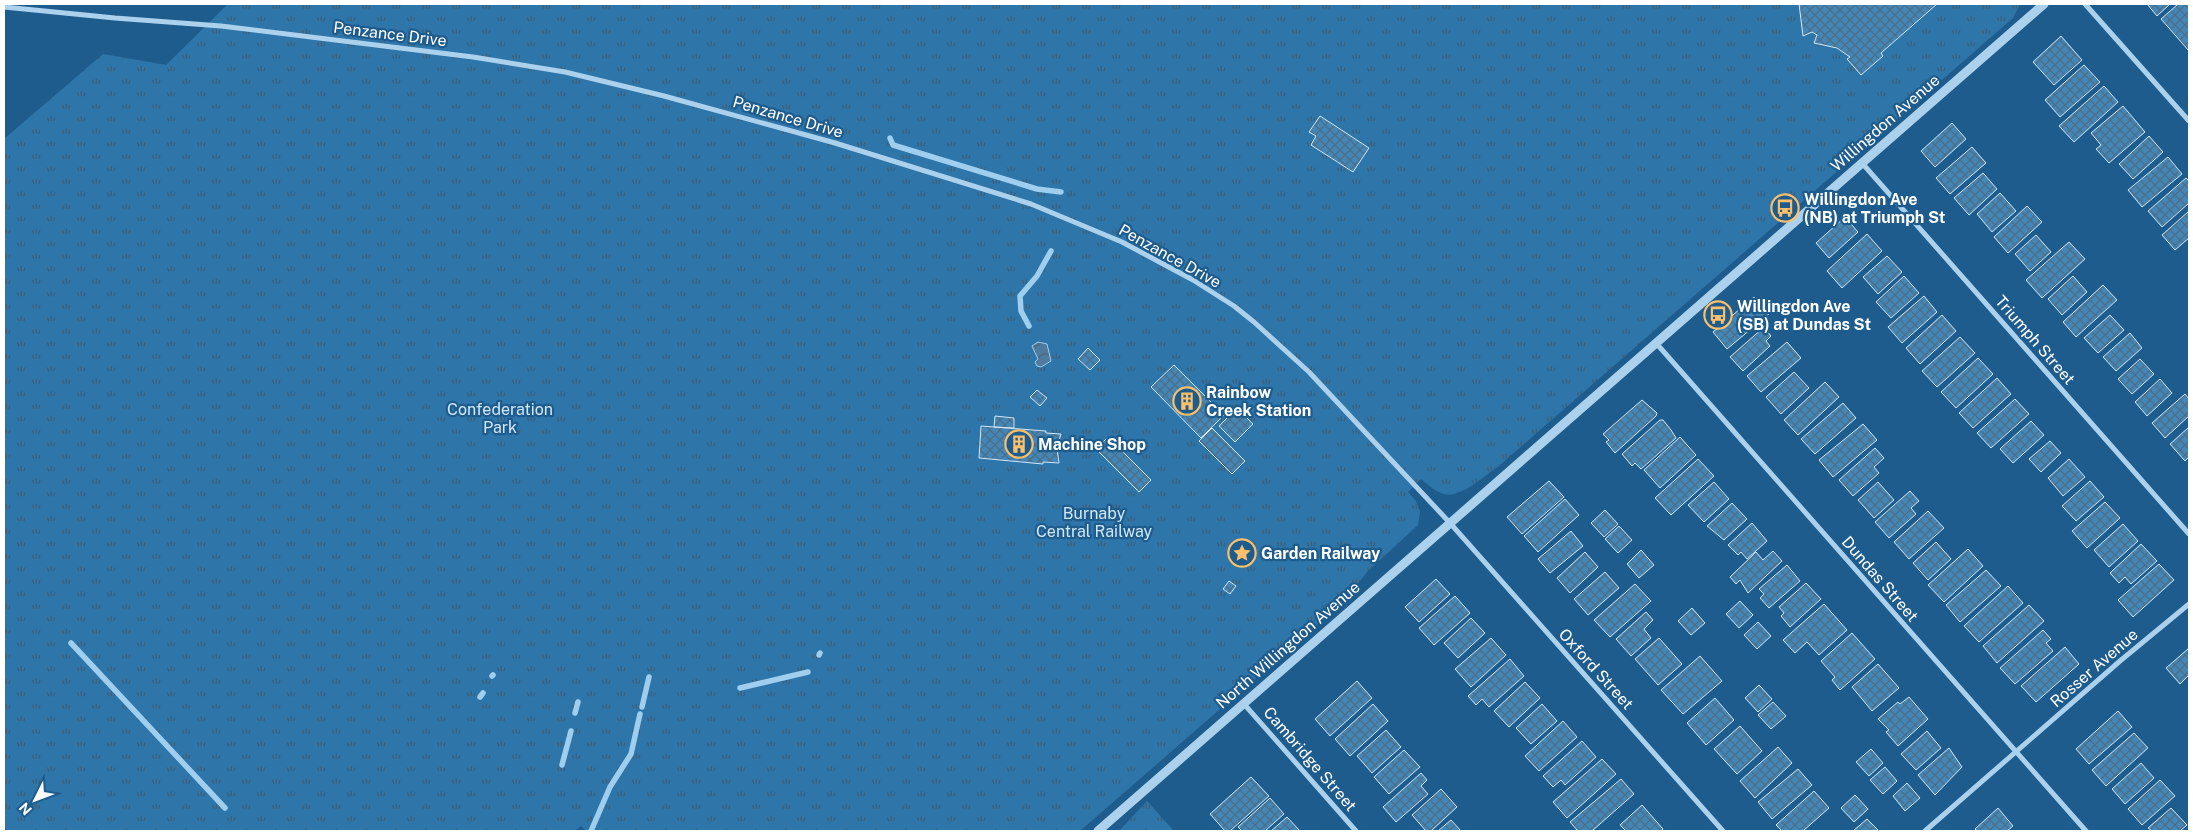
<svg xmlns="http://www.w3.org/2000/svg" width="2193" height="835" viewBox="0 0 2193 835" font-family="'Public Sans',sans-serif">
  <defs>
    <pattern id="park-tufts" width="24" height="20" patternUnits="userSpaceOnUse" patternTransform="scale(1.25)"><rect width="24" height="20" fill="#2e75a9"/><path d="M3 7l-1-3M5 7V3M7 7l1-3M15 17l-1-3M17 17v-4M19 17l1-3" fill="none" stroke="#3e5e76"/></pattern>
    <pattern id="water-waves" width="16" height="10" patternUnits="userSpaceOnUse" patternTransform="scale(1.25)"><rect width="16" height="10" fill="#4f7b9e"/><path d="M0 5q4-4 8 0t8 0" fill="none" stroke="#4e6475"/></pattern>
    <pattern id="building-cross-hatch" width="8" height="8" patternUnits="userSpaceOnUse" patternTransform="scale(1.25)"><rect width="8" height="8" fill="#4686b5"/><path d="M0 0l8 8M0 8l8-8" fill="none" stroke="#486f8b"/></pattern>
  </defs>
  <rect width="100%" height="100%" fill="#1e5c8e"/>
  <path fill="url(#park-tufts)" d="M228,4H2020L2013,18L1500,465C1487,474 1460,499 1444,494C1435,492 1428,484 1421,479L1408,492L1416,501L1420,511L1418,525L1368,571L1344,601L1080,831H586L581,826L575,831H4V139L103,54L166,65Z
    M1147,801L1174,831H1119Z"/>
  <path fill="url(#water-waves)" stroke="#9fceee" d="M1038,342L1047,344L1051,361L1041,367L1037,366L1035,362L1038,359L1032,346Z"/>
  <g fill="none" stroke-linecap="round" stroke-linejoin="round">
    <path stroke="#9fceee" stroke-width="5.5" d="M890,138L893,145L1037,189L1061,192
      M1029,326L1021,311L1020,296L1037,276L1051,251
      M71,643L225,808
      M819,655L820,653
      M492,676L493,675
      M740,688L808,672
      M480,697L483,693
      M642,707L649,677
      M575,713L578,702
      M562,765L571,731
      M591,831L610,787L631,754L640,714"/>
  </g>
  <path fill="url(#building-cross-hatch)" stroke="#d1e8f9" d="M1799,4H1937L1881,53L1883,56L1861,75L1847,59L1850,57L1837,48L1814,43L1817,35L1812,32L1803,36Z
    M2147,4H2170L2157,16Z
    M2178,4H2189V51L2161,19Z
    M2061,36L2082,60L2054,85L2033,62Z
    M2084,65L2100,82L2060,117L2045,100Z
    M2104,86L2118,102L2074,142L2059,126Z
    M2123,106L2145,132L2109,163L2096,149L2101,145L2091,133Z
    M1320,116L1369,148L1353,172L1311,145L1316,136L1309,132Z
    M1952,123L1966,139L1935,167L1921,151Z
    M2149,136L2163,152L2133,179L2119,164Z
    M1972,147L1986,163L1950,194L1936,178Z
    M2168,157L2182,174L2142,207L2128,190Z
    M1983,173L1997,189L1969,215L1954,198Z
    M2186,178L2189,181V203L2162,227L2148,211Z
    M2000,193L2016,211L1992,232L1977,214Z
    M2027,206L2042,222L2008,253L1994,237Z
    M2189,211V238L2175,250L2162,235Z
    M1845,217L1858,232L1829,258L1816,243Z
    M1867,234L1882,251L1842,288L1827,271Z
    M2036,235L2051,252L2030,271L2015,254Z
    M2069,242L2085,259L2042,298L2026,280Z
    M1887,256L1902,272L1878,294L1863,277Z
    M1904,276L1919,293L1891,318L1876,302Z
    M2073,276L2087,292L2062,315L2048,299Z
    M2103,285L2117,300L2076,337L2063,322Z
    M1924,296L1937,312L1902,343L1888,327Z
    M1754,297L1769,314L1727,349L1713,332Z
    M1942,315L1956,331L1920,364L1906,348Z
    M2110,315L2124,330L2098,353L2084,338Z
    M1764,327L1771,336L1766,341L1770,346L1743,371L1730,357Z
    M2130,333L2142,348L2116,371L2103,357Z
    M1960,337L1975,353L1937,387L1922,371Z
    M1787,342L1801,358L1761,392L1747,376Z
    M1088,348L1100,360L1090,370L1078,359Z
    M1978,358L1993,374L1956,408L1941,392Z
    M2140,359L2154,374L2132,394L2118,379Z
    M1174,365L1224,415L1201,438L1151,387Z
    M1794,372L1809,388L1781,414L1766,397Z
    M1997,378L2011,394L1973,428L1959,413Z
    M2160,379L2172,393L2147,416L2135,402Z
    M1825,382L1839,397L1798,435L1784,420Z
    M1037,390L1047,398L1040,406L1030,397Z
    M2185,394L2189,399V416L2165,438L2152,423Z
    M2015,399L2029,414L1991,448L1977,433Z
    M1642,400L1657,413L1656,416L1615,453L1606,442L1609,440L1603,434Z
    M1843,403L1856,418L1815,454L1801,439Z
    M1237,408L1253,424L1235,442L1219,426Z
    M995,416L1014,418V428L994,427Z
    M1660,420H1663L1671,430L1676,438L1641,469L1635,463L1632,466L1622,454Z
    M2031,421L2044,435L2013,463L2000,449Z
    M1863,424L1877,440L1833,477L1819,460Z
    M981,426L1046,431V433L1061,434L1057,448L1059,463L1043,462V464L979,458Z
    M2189,427V457L2185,461L2170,444Z
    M1212,428L1245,461L1232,474L1199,441Z
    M1108,437L1151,480L1139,492L1096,449Z
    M1680,437L1696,455L1660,488L1644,470Z
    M2050,441L2061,453L2041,472L2029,459Z
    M1875,448L1884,458L1874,467L1879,473L1853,496L1839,480Z
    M1698,459L1714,476L1671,515L1655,498Z
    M2069,459L2085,477L2063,496L2048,478Z
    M1549,481L1564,497L1522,534L1507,517Z
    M2090,481L2104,497L2076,521L2062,506Z
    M1714,482L1729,499L1704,522L1688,505Z
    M1878,482L1894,500L1874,518L1858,500Z
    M1910,491L1919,501L1911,508L1916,514L1889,538L1875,522Z
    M1565,499L1579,515L1538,552L1524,536Z
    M2105,502L2120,518L2087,548L2072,531Z
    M1732,503L1747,519L1724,540L1707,526Z
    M1605,510L1618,524L1604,537L1591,523Z
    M1928,511L1944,528L1909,559L1894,542Z
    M1752,523L1767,541L1747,559L1741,552L1738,555L1728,545Z
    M2123,524L2138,541L2109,567L2094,550Z
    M1619,526L1632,540L1618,553L1605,539Z
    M1571,531L1583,546L1550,573L1538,559Z
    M1936,542L1951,559L1928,580L1913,563Z
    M2141,544L2157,561L2131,584L2125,577L2119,583L2110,573Z
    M1968,549L1983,566L1944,602L1928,585Z
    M1641,550L1654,565L1639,578L1627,564Z
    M1773,551L1782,561L1748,593L1740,580L1736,584L1730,577L1756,552L1763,560Z
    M1585,552L1598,567L1570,593L1557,578Z
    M2159,564L2174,580L2133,617L2118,600Z
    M1787,565L1800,581L1769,608L1760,598L1764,594L1759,589Z
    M1986,570L2001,586L1960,622L1946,605Z
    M1605,572L1619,588L1588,615L1574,599Z
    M1436,579L1450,594L1419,622L1405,607Z
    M1229,581L1236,586L1230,594L1223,589Z
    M1806,583L1821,599L1790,627L1781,616L1784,613L1779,607Z
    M1635,584L1651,601L1610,637L1594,620Z
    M2008,586L2023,603L1979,642L1964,626Z
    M1455,596L1470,613L1434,645L1419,628Z
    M1740,601L1753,615L1739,628L1726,614Z
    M1824,604L1847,630L1819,655L1807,642L1795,653L1783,640Z
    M2029,605L2044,621L1997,663L1983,646Z
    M1692,608L1705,623L1691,635L1678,621Z
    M1646,612L1653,620L1644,629L1651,638L1631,656L1616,639Z
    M1471,618L1485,633L1458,658L1444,643Z
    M1758,622L1771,636L1757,649L1744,635Z
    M2043,630L2051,639L2046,643L2053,651L2015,684L2000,668Z
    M1852,633L1875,659L1840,690L1832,680L1835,677L1821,661Z
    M1491,638L1506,655L1471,687L1455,669Z
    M1659,638L1682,664L1658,685L1635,659Z
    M2065,647L2079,664L2036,702L2021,686Z
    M2189,648V675L2180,684L2166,668Z
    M1700,656L1722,681L1683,714L1661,690Z
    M1510,659L1524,676L1489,707L1482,699L1476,705L1468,696Z
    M1878,664L1899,688L1872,711L1852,687Z
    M1357,681L1372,698L1330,736L1315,719Z
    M1525,682L1540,698L1509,727L1494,711Z
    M1759,685L1772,699L1758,712L1745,698Z
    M1909,697L1928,719L1898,746L1886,732L1889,730L1878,719L1898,702L1900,704Z
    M1715,698L1734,720L1706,745L1687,723Z
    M1773,702L1786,716L1771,729L1758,715Z
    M1373,704L1388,721L1350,756L1335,739Z
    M1542,704L1557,721L1531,744L1516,728Z
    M2118,711L2132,727L2089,764L2076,749Z
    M1563,721L1577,737L1539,771L1525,756Z
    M1740,726L1762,751L1737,774L1714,749Z
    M1386,730L1401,747L1372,773L1357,756Z
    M1927,731L1941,748L1916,770L1901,754Z
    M2134,733L2148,748L2106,786L2092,770Z
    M1582,741L1596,757L1565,785L1561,780L1553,787L1543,776Z
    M1778,747L1792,763L1755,798L1740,781Z
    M1949,748L1962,767L1935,795L1918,775Z
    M1871,749L1883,763L1869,776L1856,762Z
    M1404,750L1420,767L1389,794L1374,777Z
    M1602,759L1616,774L1567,818L1553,802Z
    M2141,763L2154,778L2125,804L2112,789Z
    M1885,767L1897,781L1883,794L1870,780Z
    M1798,769L1812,785L1772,819L1758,802Z
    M1421,773L1427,780L1421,786L1428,794L1396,822L1383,807Z
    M1251,777L1269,796L1230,831H1225L1210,814Z
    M1621,779L1634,794L1592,831H1578L1570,822Z
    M2160,780L2175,796L2142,825L2128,809Z
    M1907,783L1920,798L1905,811L1893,796Z
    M1441,789L1457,807L1431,831H1426L1412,815Z
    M1814,791L1829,808L1803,831H1782L1776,825Z
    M1855,795L1868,809L1854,822L1841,808Z
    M1270,798L1284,814L1265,831H1242L1238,827Z
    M1642,805L1663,829L1661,831H1626L1620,825Z
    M1998,808L2013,826L2007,831H1977L1975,829Z
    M2171,808L2187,825L2180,831H2152L2148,828Z
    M1287,817L1300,831H1271Z
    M1867,819L1879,831H1853Z
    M1451,820L1461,831H1438Z"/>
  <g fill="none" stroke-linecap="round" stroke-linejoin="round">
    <path stroke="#abd1ed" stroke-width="5" d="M2085,4L2189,121
      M4,7L115,18L221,26L473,57L565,72L664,96L835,143L1031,204L1122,242L1193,280L1234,306L1254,322L1309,372L1450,523L1723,831
      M1862,163L2189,534
      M1656,343L2086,831
      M1244,704L1356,831
      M1925,831L2120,661L2189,604"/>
    <path stroke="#abd1ed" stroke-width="9" d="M1098,831L2044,4"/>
  </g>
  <defs>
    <g id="bus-ring" transform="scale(1.4375)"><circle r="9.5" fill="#1e5c8e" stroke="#fcc06a" stroke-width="1.5"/><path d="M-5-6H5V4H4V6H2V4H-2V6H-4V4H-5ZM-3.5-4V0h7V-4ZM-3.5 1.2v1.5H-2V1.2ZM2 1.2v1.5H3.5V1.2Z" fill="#fcc06a"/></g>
    <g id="building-ring" transform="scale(1.4375)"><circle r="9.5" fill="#1e5c8e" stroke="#fcc06a" stroke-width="1.5"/><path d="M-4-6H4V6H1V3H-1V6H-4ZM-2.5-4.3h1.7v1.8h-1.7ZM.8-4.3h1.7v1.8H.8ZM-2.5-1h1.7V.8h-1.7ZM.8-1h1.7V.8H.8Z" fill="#fcc06a"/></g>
    <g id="sight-ring" transform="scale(1.4375)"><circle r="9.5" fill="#1e5c8e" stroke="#fcc06a" stroke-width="1.5"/><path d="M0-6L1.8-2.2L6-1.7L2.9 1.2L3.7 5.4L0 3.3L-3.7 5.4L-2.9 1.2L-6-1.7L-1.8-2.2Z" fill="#fcc06a"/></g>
  </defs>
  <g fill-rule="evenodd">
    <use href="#bus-ring" x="1785" y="208"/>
    <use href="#bus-ring" x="1718" y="315"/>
    <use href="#building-ring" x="1187" y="401"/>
    <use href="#building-ring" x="1019" y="444"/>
    <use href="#sight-ring" x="1242" y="553"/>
  </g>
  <g text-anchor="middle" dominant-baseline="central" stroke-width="4.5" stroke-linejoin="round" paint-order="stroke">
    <g font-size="16" fill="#fff" stroke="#1e5c8e">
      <text transform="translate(390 34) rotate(7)">Penzance Drive</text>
      <text transform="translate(788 117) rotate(16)">Penzance Drive</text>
      <text transform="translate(1885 123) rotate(-41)">Willingdon Avenue</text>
      <text transform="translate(1170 256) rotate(29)">Penzance Drive</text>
      <text transform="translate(2035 340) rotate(49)">Triumph Street</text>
      <text transform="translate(1880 579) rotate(49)">Dundas Street</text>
      <text transform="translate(1288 645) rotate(-41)">North Willingdon Avenue</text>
      <text transform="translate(2094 668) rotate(-41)">Rosser Avenue</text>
      <text transform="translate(1596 669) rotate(48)">Oxford Street</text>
      <text transform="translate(1310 759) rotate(49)">Cambridge Street</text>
    </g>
    <g font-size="16" font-weight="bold" fill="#fff" stroke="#1e5c8e" text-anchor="start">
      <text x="1804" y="199">Willingdon Ave<tspan x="1804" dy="18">(NB) at Triumph St</tspan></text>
      <text x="1737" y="306">Willingdon Ave<tspan x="1737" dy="18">(SB) at Dundas St</tspan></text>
      <text x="1206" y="392">Rainbow<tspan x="1206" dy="18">Creek Station</tspan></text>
      <text x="1038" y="444">Machine Shop</text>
      <text x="1261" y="553">Garden Railway</text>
    </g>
    <g font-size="16" fill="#d1e8f9" stroke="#1e5c8e">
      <text x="500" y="409">Confederation<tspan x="500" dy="18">Park</tspan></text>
      <text x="1094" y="513">Burnaby<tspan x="1094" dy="18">Central Railway</tspan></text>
    </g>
  </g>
  <rect width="2193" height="835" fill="none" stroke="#ffffff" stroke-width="10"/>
  <g transform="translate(35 800) rotate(228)" stroke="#1e5c8e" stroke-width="4" paint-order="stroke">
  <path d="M0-4L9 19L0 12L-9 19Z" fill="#ffffff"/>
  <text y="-8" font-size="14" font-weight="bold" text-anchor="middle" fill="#ffffff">N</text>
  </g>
</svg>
